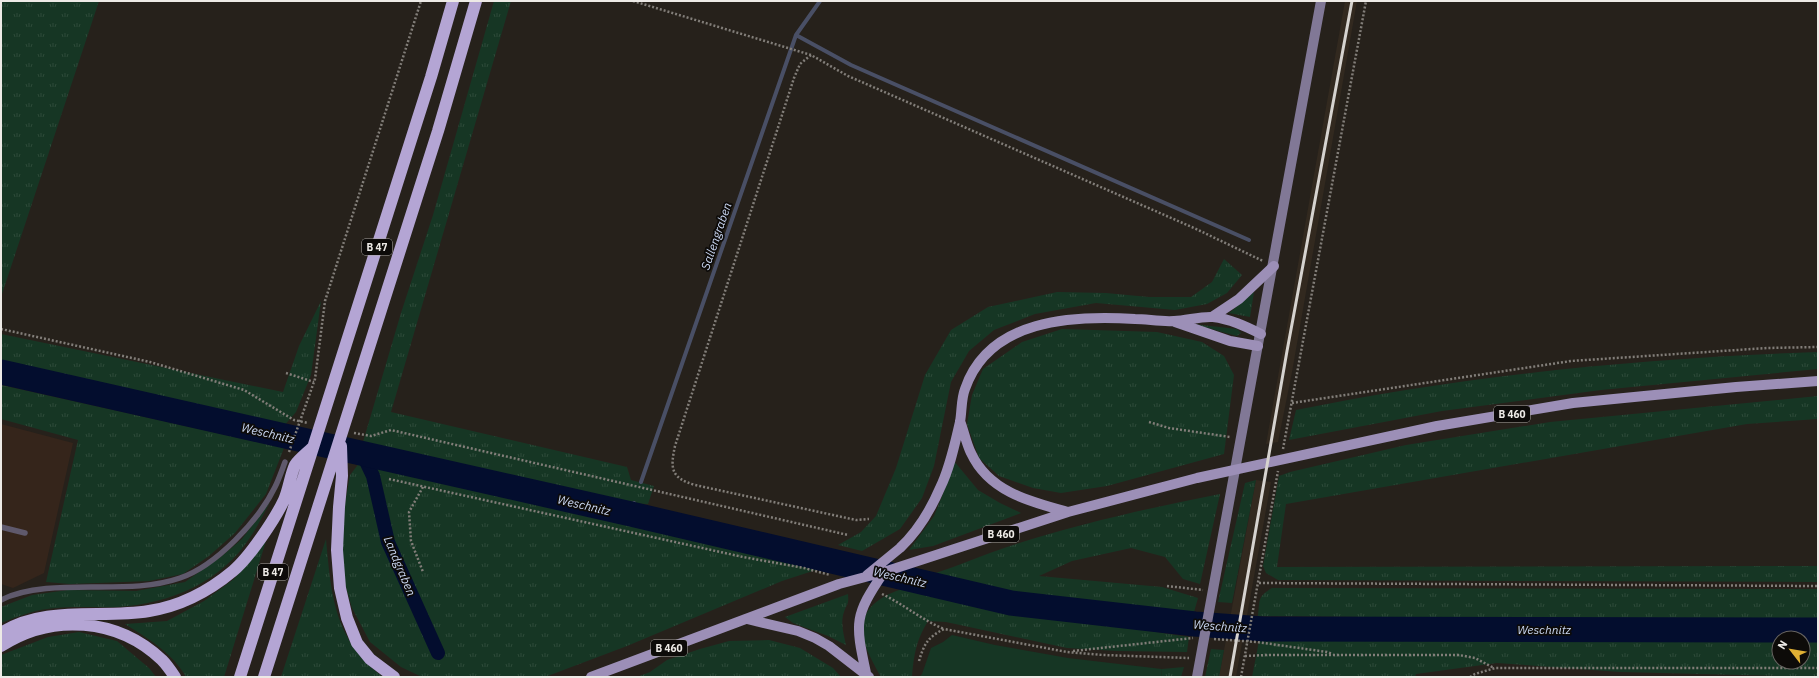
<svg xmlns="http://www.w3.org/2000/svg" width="1819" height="678" viewBox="0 0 1819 678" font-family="'IBM Plex Sans',sans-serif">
  <defs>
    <pattern id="grass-tufts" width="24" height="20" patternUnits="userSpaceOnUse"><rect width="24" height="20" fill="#163624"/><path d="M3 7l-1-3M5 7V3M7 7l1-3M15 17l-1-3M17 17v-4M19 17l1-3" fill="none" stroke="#2d4a39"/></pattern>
  </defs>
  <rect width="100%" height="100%" fill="#26211b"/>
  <path fill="#32291f" d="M1345,1H1357L1292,372L1278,442L1266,444Z
    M1256,480L1271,482L1236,677H1219Z"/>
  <path fill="#35251b" d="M1,424L73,443L44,573L13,588L1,584Z"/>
  <path fill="url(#grass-tufts)" d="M1,1H99L1,297Z
    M494,1H511L391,412L627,467L631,480L654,486L648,504L625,503L363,442L401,313L433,215Z
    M1224,259L1242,275L1227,293L1207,304L1175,310L1096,303L1035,314L994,330L969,351L951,382L934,466L922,498L900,529L862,551L838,545L861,532L876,516L896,468L925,375L951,330L988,307L1057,292L1106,293L1149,297H1191L1212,282Z
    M1254,292L1250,317L1229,313Z
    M321,301L311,375L296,412L283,427L1,363V334L283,392L299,346Z
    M1193,324L1237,329L1241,333L1237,336Z
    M1062,329L1157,332L1202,342L1224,356L1234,375L1224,454L1107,486L1061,493L1033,488L999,476L979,458L967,424L972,395L983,369L1022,342Z
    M1818,352V369L1601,390L1442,411L1289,440L1296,410C1467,375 1643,358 1818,352Z
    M1,385L284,448L266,494L235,533L209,556L183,574L149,581L124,582L70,584L46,582L78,440L1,419Z
    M1818,396V419L1747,424L1286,504L1277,567L1818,566V582L1278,580L1266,573L1263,566L1279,476L1290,472L1406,445L1550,422Z
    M954,461L978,490L1000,503L1021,513L933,546L909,550L934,516L949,479Z
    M360,462L380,464L825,567L782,581L627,646L545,677H422L401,667L370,642L352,608L343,577L340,532L350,475Z
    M1256,480L1232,603L1218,602L1245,483Z
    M1220,494L1200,584L1183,579L1165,557L1131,548L1072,561L1039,576L1162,587L1198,598L1194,612C1135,604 1075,603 1016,593C989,588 962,580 936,573C960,565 983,555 1007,547C1077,524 1149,508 1220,494Z
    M270,502C264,513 258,526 251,536C222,582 170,604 117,607C97,608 76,606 56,608C37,609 19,616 1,623V607L32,595L68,590L136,591L185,582L222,556L242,539Z
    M326,539C331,594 334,641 383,677H281Z
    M266,541L224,677H186C173,653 147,638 125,624L167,621L204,601L234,579Z
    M914,585L942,595L1025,612L1189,637L1187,652L1117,651L1067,648L946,622L928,621C916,641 914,654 912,677H881C875,666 860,640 862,628C865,600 892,592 914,585Z
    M1272,588L1818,589V621L1258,616C1260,600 1257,597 1272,588Z
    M848,594C849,606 847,603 844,612C840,623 844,635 846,645L828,636L793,623L785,617Z
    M79,632L117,641L149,668L156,677H1V655L48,637Z
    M1260,636L1779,639V662H1803V639H1818V677L1620,672L1497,663L1416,674L1415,677H1252Z
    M769,640L800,648L833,668L841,677H637L650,672L667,660L700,649L729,641Z
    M1211,649L1224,650L1219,677H1205Z
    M1184,667L1181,677H1161L1162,669Z"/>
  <path fill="#163624" d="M952,635L995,645L1068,658L1162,669L1161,677H919L922,674L931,648L943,642Z"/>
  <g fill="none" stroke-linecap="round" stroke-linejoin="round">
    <path stroke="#494f65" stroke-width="4" d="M796,35L851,65L1249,240
      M641,482L796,35L820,1
      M631,514L634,503"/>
    <path stroke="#030d2e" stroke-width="14" d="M362,453L373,476L388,542L438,653"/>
    <path stroke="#030d2e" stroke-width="25" d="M1,372L631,514L1011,603L1195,624L1263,629L1818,630"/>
    <path stroke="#827e79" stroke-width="2.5" stroke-dasharray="2 2" stroke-linecap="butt" d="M633,1L811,55L848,76L1194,228L1263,261
      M811,55L800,64L794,78L675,446C670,469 671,478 695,485L856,520L869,519
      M1,329L150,362L244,390L294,420L308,423
      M286,373L314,382
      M1292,403L1571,361L1767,348L1818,347
      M1149,422L1169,428L1230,437
      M354,433L371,436L391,430L848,535
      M1283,449L1366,1
      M289,452L315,379L325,301L421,1
      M389,479L743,557L804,568L830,575
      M423,487L409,512L411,541L423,572
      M1259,583L1818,586
      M1167,586L1203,590
      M882,594C903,604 922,620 944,629
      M1214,639L1257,642L1327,652L1333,654
      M1073,651L1193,638
      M1245,656L1267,655H1459L1475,658L1494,668
      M919,661C924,644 928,637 944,629L1067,652L1103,655L1189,658
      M49,677H56
      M1241,677L1278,471
      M1470,677L1475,674L1495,668H1818"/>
    <path stroke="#5f596c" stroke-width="5.5" d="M1,527L25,533
      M1,600C28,586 70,587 99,587C126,587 154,587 180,578C216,566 259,520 275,487C279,479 282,470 285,462"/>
    <path stroke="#817896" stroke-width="10" d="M1197,677L1321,1"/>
    <path stroke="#9c8fb7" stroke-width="10" d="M1212,317L1239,299L1274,266
      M1175,322L1230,341L1258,346
      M960,421C964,431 966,443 971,453C989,492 1031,502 1068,512
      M867,575C878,566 889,557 900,548C917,532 931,509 940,488C950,468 955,443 960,422C962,411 961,399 965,389C989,319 1072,315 1135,319C1147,319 1161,322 1174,321C1186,321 1200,316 1213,317C1230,319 1245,326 1261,334
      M747,619L798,631L815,638L829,646L869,677
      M866,673C855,622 854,616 884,572
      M591,677L839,584L884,572L1068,512L1197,478L1437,426L1573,403L1736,387L1818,381"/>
    <path stroke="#b4a5d4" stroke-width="12" d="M341,446L342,476L339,507L337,550L340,588L347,618L357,643L370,659L394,677
      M1,633C45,605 101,619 149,611C181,606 209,591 233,571C249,558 275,519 284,500C289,489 290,476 295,465C299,459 307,453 312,448
      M1,646C52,613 118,618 162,660C167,665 171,671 175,677
      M240,677L431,77L453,1
      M264,677L438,131L476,1"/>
    <path stroke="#d6d3cf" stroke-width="3" d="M1230,677L1287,351L1352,1"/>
  </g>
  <g text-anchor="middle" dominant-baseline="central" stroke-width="3.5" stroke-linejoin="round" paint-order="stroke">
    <g fill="#0d0b09" stroke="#aaa7a4" stroke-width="1">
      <rect x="362" y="239" width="30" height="16" rx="3"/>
      <rect x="1494" y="406" width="36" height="16" rx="3"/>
      <rect x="983" y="526" width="36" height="16" rx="3"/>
      <rect x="258" y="564" width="30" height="16" rx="3"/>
      <rect x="651" y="640" width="36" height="16" rx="3"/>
    </g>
    <g font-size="10" font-weight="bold" fill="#edeae6">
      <text x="377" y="247">B 47</text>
      <text x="1512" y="414">B 460</text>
      <text x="1001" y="534">B 460</text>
      <text x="273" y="572">B 47</text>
      <text x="669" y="648">B 460</text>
    </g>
    <g font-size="12" font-style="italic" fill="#cbd8f3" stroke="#0d0b09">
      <text transform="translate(716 236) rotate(-71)">Sallengraben</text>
      <text transform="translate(268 433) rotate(13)">Weschnitz</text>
      <text transform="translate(584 505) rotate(13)">Weschnitz</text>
      <text transform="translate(400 566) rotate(67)">Landgraben</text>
      <text transform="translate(900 577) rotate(13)">Weschnitz</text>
      <text transform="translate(1220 626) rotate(4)">Weschnitz</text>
      <text x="1544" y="629">Weschnitz</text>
    </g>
  </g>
  <rect width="1819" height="678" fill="none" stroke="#edeae6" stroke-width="4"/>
  <g transform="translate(1791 650) rotate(301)"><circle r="19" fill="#0d0b09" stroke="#676461"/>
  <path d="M0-3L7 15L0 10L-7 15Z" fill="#e0b034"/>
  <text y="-6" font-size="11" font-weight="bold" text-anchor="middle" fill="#edeae6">N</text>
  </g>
</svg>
